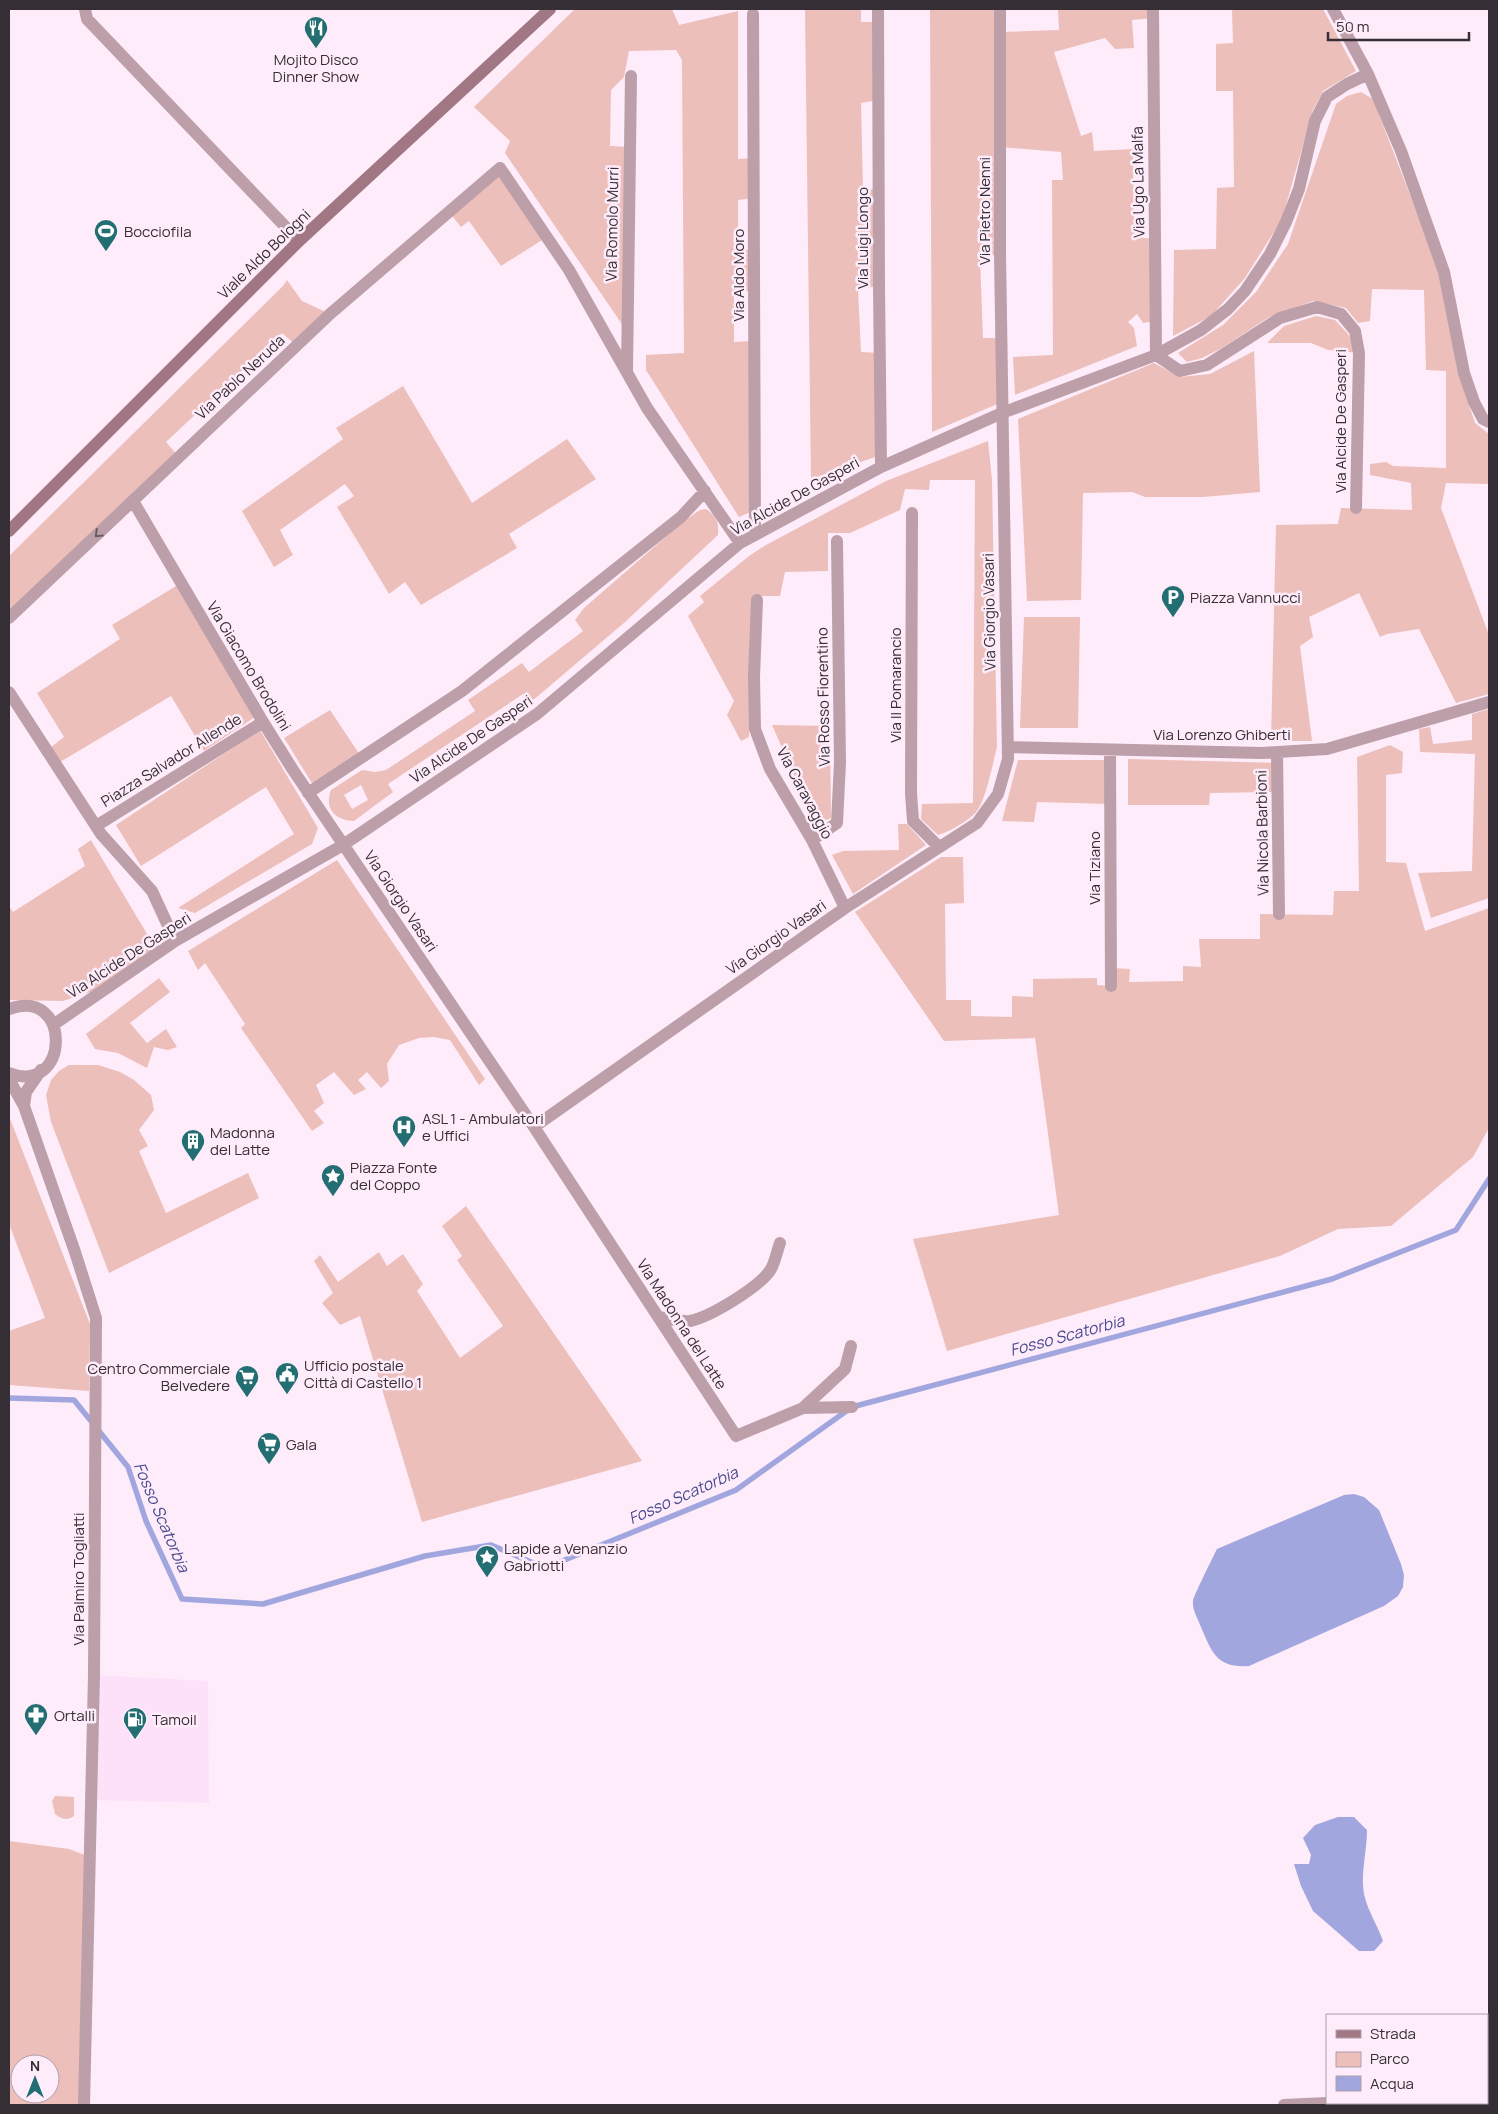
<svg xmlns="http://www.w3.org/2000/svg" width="1498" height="2114" viewBox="0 0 1498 2114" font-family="Manrope,sans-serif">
  <rect width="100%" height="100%" fill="#feecfa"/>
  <path fill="#fde1f8" d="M94,1675L208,1681L209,1803L91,1800Z"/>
  <path fill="#ecbfba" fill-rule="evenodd" d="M575,9H672L679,25L738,11V159L753,158L754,198L738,200V250H754V290L734,293V342L754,341L755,510L739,517L646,370V355L684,353L682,60L676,50L629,51L624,77L611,90L610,146L629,147L628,333L505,153L510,141L474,107Z
    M805,9H861V22H878V100L861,103L863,190L878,189L879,286L858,289L861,352L880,353L881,455L811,479Z
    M930,9H1000V32L1059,30L1058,9H1153V18L1132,20L1134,48L1115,49L1105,38L1054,52L1081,136L1092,132L1094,151L1133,149L1134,237L1155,239L1156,321L1143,323L1137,314L1128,322L1134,328L1137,346L1015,395L1013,357L1053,355L1052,180H1063L1061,152L1000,147V254L980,258L983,338H1001L1002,402L932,432Z
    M1232,9H1323L1356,71L1323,91L1313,110L1282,219L1245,278L1211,316L1173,336L1174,250L1216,249L1217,188L1234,187L1233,91H1216V44L1233,43Z
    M1361,92L1373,99L1435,260L1440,277L1463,387L1475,423L1489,434V484L1446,483L1441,508L1489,635V694L1456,703L1419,629L1387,634L1380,637L1359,593L1309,617L1313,637L1300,646L1312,741H1271L1276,525L1338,524L1341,508L1412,510L1411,483L1370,475V464L1386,462L1393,466L1446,468V371L1426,370L1424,290L1372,289L1370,321L1358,323L1346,308L1313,301L1269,317L1222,348L1202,358L1187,362L1178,353L1223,325L1256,292L1288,244L1336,104L1347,96Z
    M500,168L547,237L501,266L469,221L461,227L449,212Z
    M287,280L302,301L330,314L297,346L282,333L166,442L179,457L9,617V556L283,286Z
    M1316,316L1335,320L1348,334L1359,353L1328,350L1311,343H1267L1284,326Z
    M1254,351L1260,492L1203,497H1145L1132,492L1083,493L1081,600L1027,601L1018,419L1154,363L1180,377L1210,374Z
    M403,386L472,503L567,439L596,479L509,534L517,548L421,605L405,582L389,594L337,507L354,496L345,484L280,530L293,555L274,567L242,511L343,439L336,428Z
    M988,441L992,480L997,747C993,762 986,799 977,811C970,820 949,832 938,835L921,819L922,804L973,803L975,480H930L929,490L905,489L900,510L850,533H828V571L785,572L780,596H752L749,737L741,741L727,715L734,701L688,616L704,602L700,596L749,556L766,545L886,481Z
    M706,509C717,516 719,523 718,535L625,622L538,696L529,703L523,694L388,784L393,792L354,821C335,820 324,809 331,790L362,770L375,772L386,770L475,711L468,700L522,663L529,672L583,631L575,620L584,608L684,521L700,510ZM361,785L368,800L352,809L344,795Z
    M181,583L258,715L204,751L171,696L55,765L46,751L64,737L37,693L120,639L112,625Z
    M1024,617H1080L1078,728H1020Z
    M1489,709V898L1431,918L1418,873L1472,871L1475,754L1420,752L1419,729L1430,727L1433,744L1472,740V714Z
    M330,710L362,758L315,788L284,738Z
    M772,725L830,726L831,818L816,825Z
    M260,730L318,828L312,844L195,913L178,908L294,834L266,787L141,866L116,825Z
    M1390,745L1403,752L1402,773L1386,775V862L1406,863L1425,931L1489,908V1128L1473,1157L1391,1226L1338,1229L1280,1256L947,1351L913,1239L1059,1215L1035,1038L944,1041L855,912L941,857H963L964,903L945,904L946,1000H971V1016L1012,1017V996L1033,997V979L1097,978V985L1111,986V968L1130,969L1129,982L1183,981V966L1201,967L1199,939H1260V914L1333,915L1334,891H1359L1357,757Z
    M1128,759L1278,763V792L1210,793L1209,805H1128Z
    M1018,760H1110V804L1037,802L1034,822L1002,821Z
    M898,824H907L926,845L853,894L832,855L843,851L899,850Z
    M91,840L156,949L93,991L63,1001L9,1000V906L13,912L85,866L78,849Z
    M337,860L485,1079L479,1085L450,1040L434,1037L419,1038L399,1045L387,1064L389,1081L381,1088L367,1072L358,1080L366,1089L354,1095L334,1072L316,1085L324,1103L314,1111L324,1123L312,1131L241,1028L245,1024L205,963L198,970L188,951Z
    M159,978L170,992L130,1023L147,1043L166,1029L177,1047L168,1050L154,1047L147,1068L118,1053L95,1049L86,1034Z
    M69,1065H98L120,1072L134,1080L151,1095L154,1110L139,1130L148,1146L139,1151L166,1213L248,1173L259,1198L109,1273L51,1122L46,1095L51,1080L59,1071Z
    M9,1116L90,1324L89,1391L9,1385V1331L45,1318L9,1224Z
    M466,1206L642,1461L422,1522L360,1316L340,1325L322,1303L333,1293L314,1261L320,1255L338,1282L379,1252L387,1266L403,1254L423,1284L417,1291L460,1358L503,1326L457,1260L462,1256L442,1226Z
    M55,1796L74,1797V1816C67,1821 61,1819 55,1814L52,1801Z
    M9,1841L69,1849L90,1857L84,2105H9ZM20,2064H50V2094H20Z"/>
  <path fill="#a1a6de" d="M1354,1494L1364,1497L1379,1510L1401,1564L1404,1575L1403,1587L1398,1596L1384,1606L1249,1666C1217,1668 1212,1653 1201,1627C1198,1619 1192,1610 1193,1601C1193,1597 1214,1555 1217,1549L1344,1495Z
    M1338,1817H1354L1367,1830C1367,1848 1362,1868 1363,1886C1364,1906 1377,1923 1383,1941L1374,1951H1359L1313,1911L1301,1886L1294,1864H1309L1311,1855L1303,1838L1315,1825Z"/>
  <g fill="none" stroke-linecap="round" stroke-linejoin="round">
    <path stroke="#a1a6de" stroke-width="5.5" d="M9,1398L74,1400L128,1467L146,1521L182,1599L263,1604L425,1556L491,1545L545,1568L736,1490L852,1407L1332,1279L1456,1230L1489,1179"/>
    <path stroke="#bc9fa8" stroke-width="12" d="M85,9L87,19L299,241
      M878,9L879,286L881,467
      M1153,9L1156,355
      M1333,9L1368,74L1401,151L1444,272L1464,373L1474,402L1483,419L1489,422
      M753,14L755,535
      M1156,355L1180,371L1207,365L1280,318L1317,307L1341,314L1355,331L1359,353L1356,508
      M627,371L631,76
      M133,501L263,722L293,770L534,1127L845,908L977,823L998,794L1008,759L1000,254V9
      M912,513L911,793L913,821L939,847
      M757,600L754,677L755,729L770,769L812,840L845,908
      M9,618L330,314L500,168L569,270L647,408L740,543
      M9,692L101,834L152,891L175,941
      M1008,747L1262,753L1327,749L1489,702
      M1110,750L1111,986
      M1277,752L1279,914
      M308,793L462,691L681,517L705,491
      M96,826L263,722
      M812,840L837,823L840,762L837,541
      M9,1009C73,986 70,1097 9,1073
      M53,1025L175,941L343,845L537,714L740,543L881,467L1002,413L1156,355L1201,330L1228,309L1245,291L1270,254L1286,222L1299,189L1315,121L1327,97L1347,84L1368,74
      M41,1070L26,1092L24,1106L75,1252L96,1318L94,1675L84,2105
      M9,1079L24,1106
      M534,1127L736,1436L803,1408L852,1407
      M659,1317C669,1319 679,1322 690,1321C710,1317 760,1287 771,1269C775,1262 777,1251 780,1243
      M803,1408L845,1369L851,1346
      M1487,2091H1489
      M1365,2103L1366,2105
      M1284,2105L1327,2103"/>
    <path stroke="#a17784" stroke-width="12" d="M9,531L299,241L550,9"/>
  </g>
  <defs><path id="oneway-chevron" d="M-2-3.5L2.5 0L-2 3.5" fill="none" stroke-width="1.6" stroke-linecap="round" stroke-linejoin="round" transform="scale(1.25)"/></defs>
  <use stroke="#6c5b63" href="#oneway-chevron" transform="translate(98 534) rotate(137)"/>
  <defs>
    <g id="restaurant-pin" transform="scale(1.25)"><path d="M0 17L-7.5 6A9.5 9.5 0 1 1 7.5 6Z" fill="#236e73" stroke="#feecfa"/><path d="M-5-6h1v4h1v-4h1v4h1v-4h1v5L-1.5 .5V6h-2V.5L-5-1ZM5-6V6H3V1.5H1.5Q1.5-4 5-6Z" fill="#fff"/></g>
    <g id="stadium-pin" transform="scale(1.25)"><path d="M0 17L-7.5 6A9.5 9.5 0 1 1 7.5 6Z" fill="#236e73" stroke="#feecfa"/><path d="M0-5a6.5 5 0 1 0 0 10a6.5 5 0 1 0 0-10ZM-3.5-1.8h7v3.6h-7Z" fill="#fff"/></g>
    <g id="parking-pin" transform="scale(1.25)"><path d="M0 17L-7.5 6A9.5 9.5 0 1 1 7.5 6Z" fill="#236e73" stroke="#feecfa"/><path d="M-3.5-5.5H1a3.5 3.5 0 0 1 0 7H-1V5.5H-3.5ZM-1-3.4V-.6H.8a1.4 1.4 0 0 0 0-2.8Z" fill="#fff"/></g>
    <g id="hospital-pin" transform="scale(1.25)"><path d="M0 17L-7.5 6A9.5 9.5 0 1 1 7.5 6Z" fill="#236e73" stroke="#feecfa"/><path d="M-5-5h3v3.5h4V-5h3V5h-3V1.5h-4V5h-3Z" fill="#fff"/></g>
    <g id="building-pin" transform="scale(1.25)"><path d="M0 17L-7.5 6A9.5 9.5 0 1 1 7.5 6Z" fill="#236e73" stroke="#feecfa"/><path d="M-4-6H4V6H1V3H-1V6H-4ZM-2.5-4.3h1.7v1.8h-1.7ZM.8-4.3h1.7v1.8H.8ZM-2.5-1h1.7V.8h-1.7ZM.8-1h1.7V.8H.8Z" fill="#fff"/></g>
    <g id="sight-pin" transform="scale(1.25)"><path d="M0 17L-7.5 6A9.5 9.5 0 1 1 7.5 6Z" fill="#236e73" stroke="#feecfa"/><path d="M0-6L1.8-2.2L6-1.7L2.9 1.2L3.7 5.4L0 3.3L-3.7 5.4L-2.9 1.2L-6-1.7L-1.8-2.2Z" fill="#fff"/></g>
    <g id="civic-pin" transform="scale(1.25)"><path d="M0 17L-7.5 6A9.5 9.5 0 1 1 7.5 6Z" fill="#236e73" stroke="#feecfa"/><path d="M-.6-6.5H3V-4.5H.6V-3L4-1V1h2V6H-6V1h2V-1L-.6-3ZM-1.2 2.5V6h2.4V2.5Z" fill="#fff"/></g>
    <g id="supermarket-pin" transform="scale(1.25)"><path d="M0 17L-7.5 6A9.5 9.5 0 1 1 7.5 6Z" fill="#236e73" stroke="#feecfa"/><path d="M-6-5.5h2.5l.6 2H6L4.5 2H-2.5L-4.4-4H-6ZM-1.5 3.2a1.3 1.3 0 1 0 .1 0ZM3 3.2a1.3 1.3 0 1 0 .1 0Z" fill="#fff"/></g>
    <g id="pharmacy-pin" transform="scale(1.25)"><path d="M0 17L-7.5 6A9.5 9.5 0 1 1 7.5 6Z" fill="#236e73" stroke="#feecfa"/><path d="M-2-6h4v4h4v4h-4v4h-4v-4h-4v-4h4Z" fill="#fff"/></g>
    <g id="fuel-pin" transform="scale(1.25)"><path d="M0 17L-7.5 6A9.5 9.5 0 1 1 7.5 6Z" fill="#236e73" stroke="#feecfa"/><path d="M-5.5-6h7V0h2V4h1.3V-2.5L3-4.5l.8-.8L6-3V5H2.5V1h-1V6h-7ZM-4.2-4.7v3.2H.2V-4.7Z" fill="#fff"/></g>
  </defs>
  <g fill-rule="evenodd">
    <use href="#restaurant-pin" x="316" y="28"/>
    <use href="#stadium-pin" x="106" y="231"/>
    <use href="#parking-pin" x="1173" y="597"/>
    <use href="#hospital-pin" x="404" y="1127"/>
    <use href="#building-pin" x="193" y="1141"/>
    <use href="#sight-pin" x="333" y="1176"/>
    <use href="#civic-pin" x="287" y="1374"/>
    <use href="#supermarket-pin" x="247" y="1377"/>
    <use href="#supermarket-pin" x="269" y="1444"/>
    <use href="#sight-pin" x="487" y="1557"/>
    <use href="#pharmacy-pin" x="36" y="1715"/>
    <use href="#fuel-pin" x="135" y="1719"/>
  </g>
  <g text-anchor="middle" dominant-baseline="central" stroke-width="5" stroke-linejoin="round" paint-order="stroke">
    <g font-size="15" fill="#362e35" stroke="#feecfa" text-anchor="start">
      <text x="316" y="59" text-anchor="middle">Mojito Disco<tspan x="316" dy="17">Dinner Show</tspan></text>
      <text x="124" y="231">Bocciofila</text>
      <text x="1190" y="597">Piazza Vannucci</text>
      <text x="422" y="1118">ASL 1 - Ambulatori<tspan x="422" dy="17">e Uffici</tspan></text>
      <text x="210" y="1132">Madonna<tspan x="210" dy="17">del Latte</tspan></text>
      <text x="350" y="1167">Piazza Fonte<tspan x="350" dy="17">del Coppo</tspan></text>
      <text x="304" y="1365">Ufficio postale<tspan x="304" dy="17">Città di Castello 1</tspan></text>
      <text x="230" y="1368" text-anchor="end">Centro Commerciale<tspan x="230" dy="17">Belvedere</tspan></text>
      <text x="286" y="1444">Gala</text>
      <text x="504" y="1548">Lapide a Venanzio<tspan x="504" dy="17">Gabriotti</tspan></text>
      <text x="54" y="1715">Ortalli</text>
      <text x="152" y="1719">Tamoil</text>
    </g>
    <g font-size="15" fill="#362e35" stroke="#feecfa">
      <text transform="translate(1138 182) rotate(-91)">Via Ugo La Malfa</text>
      <text transform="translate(984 211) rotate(-90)">Via Pietro Nenni</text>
      <text transform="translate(612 224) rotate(-89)">Via Romolo Murri</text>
      <text transform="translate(862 238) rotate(-90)">Via Luigi Longo</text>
      <text transform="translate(264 254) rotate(-44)">Viale Aldo Bologni</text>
      <text transform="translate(738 275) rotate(-90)">Via Aldo Moro</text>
      <text transform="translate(240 377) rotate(-43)">Via Pablo Neruda</text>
      <text transform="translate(1340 421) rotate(-90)">Via Alcide De Gasperi</text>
      <text transform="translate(795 496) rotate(-29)">Via Alcide De Gasperi</text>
      <text transform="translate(989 612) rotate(-91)">Via Giorgio Vasari</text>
      <text transform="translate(249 666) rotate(59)">Via Giacomo Brodolini</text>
      <text transform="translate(895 685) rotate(-90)">Via Il Pomarancio</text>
      <text transform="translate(823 697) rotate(-91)">Via Rosso Fiorentino</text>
      <text x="1222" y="734">Via Lorenzo Ghiberti</text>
      <text transform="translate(471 739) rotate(-34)">Via Alcide De Gasperi</text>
      <text transform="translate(171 760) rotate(-32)">Piazza Salvador Allende</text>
      <text transform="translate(805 793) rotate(62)">Via Caravaggio</text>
      <text transform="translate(1262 833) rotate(-91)">Via Nicola Barbioni</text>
      <text transform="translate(1094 868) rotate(-90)">Via Tiziano</text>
      <text transform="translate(401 901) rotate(56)">Via Giorgio Vasari</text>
      <text transform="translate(776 937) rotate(-35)">Via Giorgio Vasari</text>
      <text transform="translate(129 955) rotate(-33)">Via Alcide De Gasperi</text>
      <text transform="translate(682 1324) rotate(57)">Via Madonna del Latte</text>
      <text transform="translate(78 1579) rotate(-90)">Via Palmiro Togliatti</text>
    </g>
    <g font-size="16" font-style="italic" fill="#4a4b90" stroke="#feecfa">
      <text transform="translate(1067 1335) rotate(-15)">Fosso Scatorbia</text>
      <text transform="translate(683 1495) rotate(-24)">Fosso Scatorbia</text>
      <text transform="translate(162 1517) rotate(67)">Fosso Scatorbia</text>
    </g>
  </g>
  <rect width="1498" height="2114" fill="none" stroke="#362e35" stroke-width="20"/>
  <rect x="1326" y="2014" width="162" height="90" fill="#feecfa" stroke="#aea0ab"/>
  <rect x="1336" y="2030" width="25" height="8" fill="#a17784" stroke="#aea0ab"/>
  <text x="1370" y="2039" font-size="15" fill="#362e35">Strada</text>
  <rect x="1336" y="2052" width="25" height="15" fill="#ecbfba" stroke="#aea0ab"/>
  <text x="1370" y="2064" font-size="15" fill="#362e35">Parco</text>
  <rect x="1336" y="2076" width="25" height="15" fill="#a1a6de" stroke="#aea0ab"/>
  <text x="1370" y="2089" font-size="15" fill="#362e35">Acqua</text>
  <g transform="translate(35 2079)"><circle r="24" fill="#feecfa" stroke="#aea0ab"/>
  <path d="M0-4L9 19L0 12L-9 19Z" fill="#236e73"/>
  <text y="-8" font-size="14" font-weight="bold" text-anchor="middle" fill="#362e35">N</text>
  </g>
  <path d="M1328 32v8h141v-8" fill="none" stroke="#362e35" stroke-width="2.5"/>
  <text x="1336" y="32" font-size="15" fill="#362e35" stroke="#feecfa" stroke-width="4" paint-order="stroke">50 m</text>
</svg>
